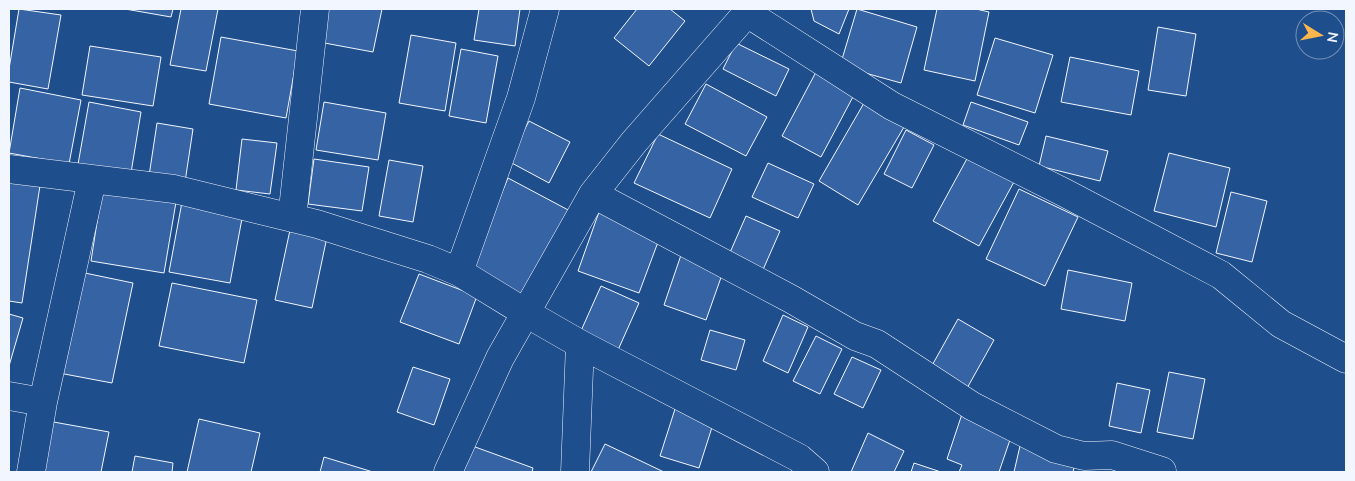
<svg xmlns="http://www.w3.org/2000/svg" width="1355" height="481" viewBox="0 0 1355 481" font-family="'Nunito Sans',sans-serif">
  <rect width="100%" height="100%" fill="#1f4e8c"/>
  <path fill="#3563a3" stroke="#f2f6ff" d="M19,9L61,15L48,89L9,82V69Z
    M125,9H173L171,17Z
    M181,9H218L206,71L170,65Z
    M326,9H382L373,52L319,42Z
    M479,9H520L515,46L474,40Z
    M637,9H670L685,21L649,66L614,38Z
    M811,9H849L839,34L814,21Z
    M857,9L917,27L901,83L840,66Z
    M937,9H976L989,12L975,81L924,70Z
    M1158,27L1196,34L1186,96L1148,90Z
    M411,35L456,43L445,111L399,103Z
    M221,37L298,51L286,118L209,104Z
    M995,38L1053,55L1035,113L977,95Z
    M736,43L789,69L776,96L723,69Z
    M90,46L161,57L153,106L82,95Z
    M461,49L498,56L486,123L449,116Z
    M1070,57L1139,71L1131,115L1061,102Z
    M816,72L855,93L821,157L782,136Z
    M706,84L767,117L746,156L685,124Z
    M20,88L81,100L69,164L9,153Z
    M89,102L141,112L130,179L77,170Z
    M324,102L386,113L378,160L316,150Z
    M971,102L1028,122L1019,145L963,125Z
    M864,103L904,127L858,205L819,181Z
    M529,121L570,142L549,183L508,161Z
    M157,123L193,129L185,182L149,176Z
    M906,130L934,145L912,188L884,174Z
    M658,134L732,169L710,218L634,183Z
    M1046,136L1108,151L1100,181L1039,166Z
    M242,139L277,143L270,194L236,190Z
    M1169,153L1230,168L1216,227L1154,211Z
    M969,155L1015,180L979,246L933,221Z
    M314,159L369,167L362,211L308,204Z
    M389,160L423,166L413,222L379,216Z
    M768,163L814,184L798,218L752,197Z
    M9,174L41,179L22,303L9,301Z
    M508,178L572,212L518,300L469,270Z
    M1019,189L1078,217L1045,286L986,259Z
    M102,190L176,202L164,273L91,261Z
    M1231,192L1267,201L1252,262L1216,253Z
    M182,202L243,213L230,283L169,272Z
    M599,212L661,234L639,293L578,271Z
    M746,216L780,231L762,272L728,257Z
    M290,230L327,237L312,308L275,300Z
    M681,255L724,269L706,320L664,305Z
    M1068,270L1132,283L1125,321L1061,309Z
    M80,272L133,283L112,383L59,373Z
    M419,274L477,296L459,344L400,322Z
    M172,283L257,300L244,363L159,346Z
    M601,286L639,303L618,350L580,333Z
    M9,314L23,318L9,366Z
    M783,315L808,327L788,373L763,361Z
    M958,319L994,340L966,390L930,369Z
    M710,330L745,340L736,370L701,360Z
    M816,336L842,349L820,394L793,381Z
    M852,357L881,370L863,408L834,394Z
    M413,367L450,379L434,425L397,412Z
    M1169,372L1205,379L1193,439L1157,432Z
    M1117,383L1150,390L1141,433L1109,426Z
    M675,409L714,421L699,468L660,456Z
    M962,414L1013,431L999,472H959L962,465L947,459Z
    M199,419L260,433L251,472H187Z
    M48,421L109,432L101,472H39Z
    M868,433L904,451L894,472H851Z
    M467,444L533,468L532,472H457Z
    M605,444L664,472H591Z
    M1020,446L1076,459L1073,472H1014Z
    M135,456L173,463L172,472H132Z
    M324,457L373,472H320Z
    M914,463L941,472H911Z"/>
  <g fill="none" stroke-linecap="round" stroke-linejoin="round">
    <g stroke="#f2f6ff" stroke-width="29">
      <path id="minor" d="M747,13L892,106L1065,193L1221,275L1281,324L1346,359
        M9,169L174,189L317,224L428,259L459,272L526,313L580,344L575,472
        M593,194L791,299L855,336L877,344L972,406L1056,449L1084,456L1112,455L1162,471
        M292,218L315,9
        M459,272L521,98L545,9
        M580,344L799,458L815,472
        M9,396L43,402
        M31,472L43,402L92,180
        M448,472L500,358L593,194L634,142L747,13L749,9"/>
    </g>
    <use href="#minor" stroke="#1f4e8c" stroke-width="28"/>
  </g>
  <rect width="1355" height="481" fill="none" stroke="#f2f6ff" stroke-width="20"/>
  <g transform="translate(1320 35) rotate(100)"><circle r="24" fill="#1f4e8c" stroke="#7391ba"/>
  <path d="M0-4L9 19L0 12L-9 19Z" fill="#ffb74d"/>
  <text y="-8" font-size="14" font-weight="bold" text-anchor="middle" fill="#f2f6ff">N</text>
  </g>
</svg>
